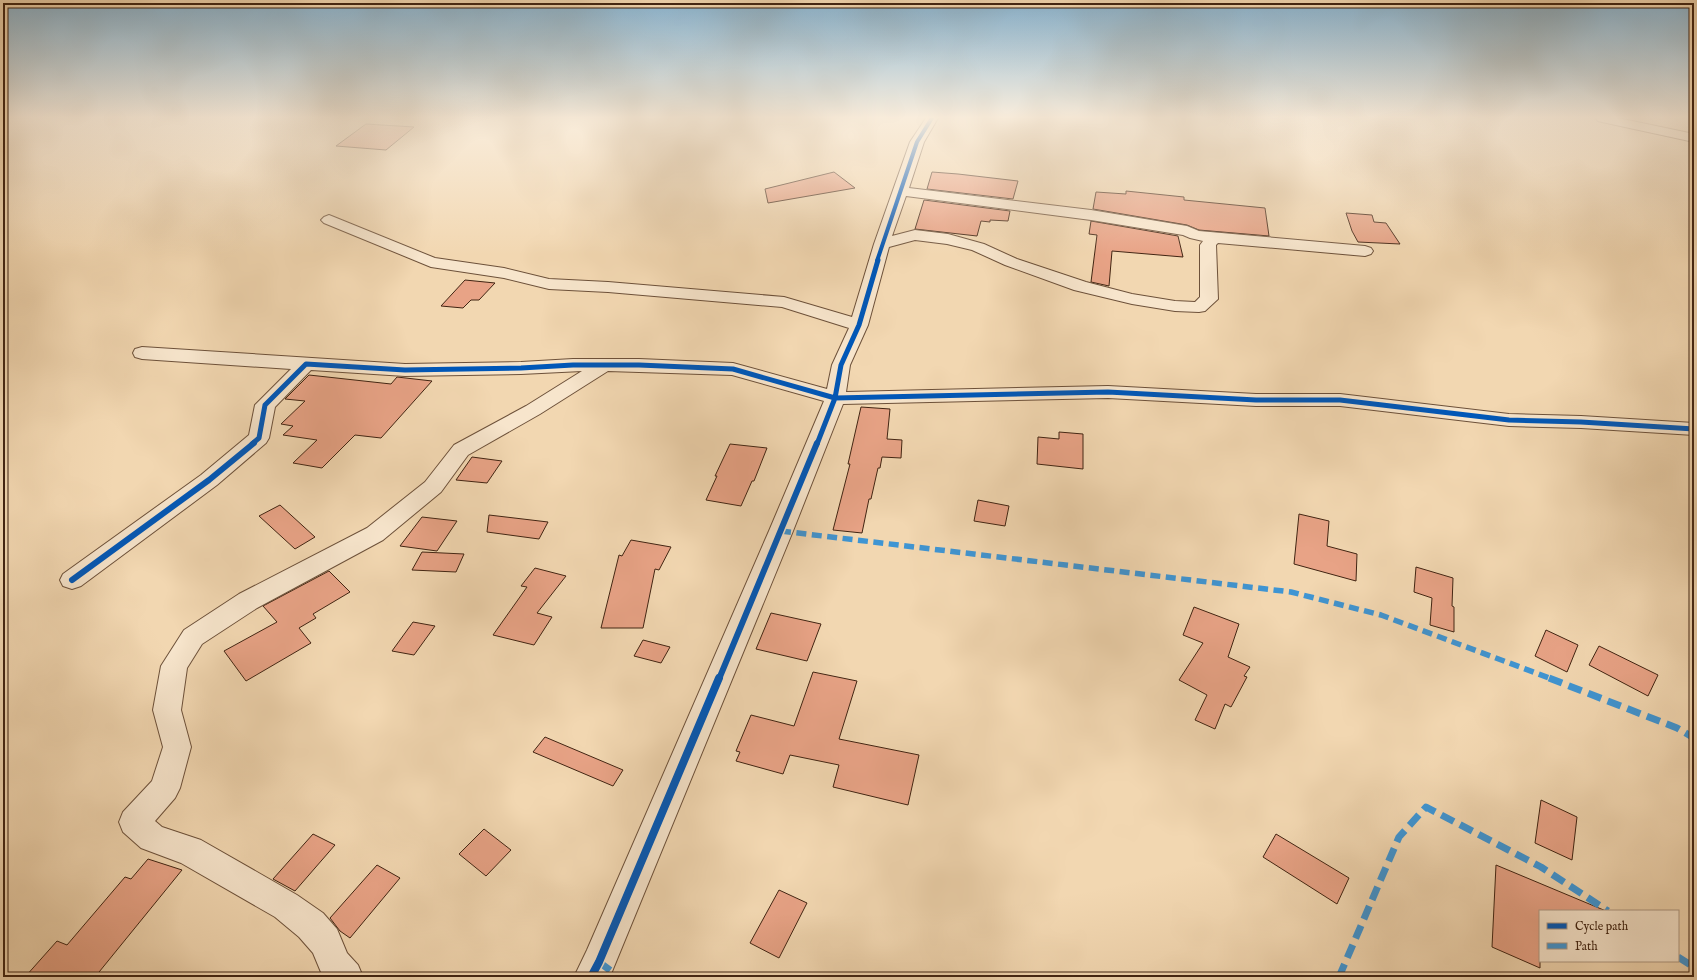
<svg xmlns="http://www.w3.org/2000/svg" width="1697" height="980" viewBox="0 0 1697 980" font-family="'IM FELL English',serif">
  <rect width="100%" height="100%" fill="#f2d7b1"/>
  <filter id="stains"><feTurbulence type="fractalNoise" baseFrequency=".005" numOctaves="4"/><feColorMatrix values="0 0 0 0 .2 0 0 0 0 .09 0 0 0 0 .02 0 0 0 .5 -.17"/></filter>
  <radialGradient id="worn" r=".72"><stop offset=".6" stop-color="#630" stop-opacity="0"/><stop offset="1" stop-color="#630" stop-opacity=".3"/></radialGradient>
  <path fill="#e8a386" stroke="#412412" d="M366,124L414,127L386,150L336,146Z
    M834,172L855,188L768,203L765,189Z
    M932,172L958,174L1018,181L1013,199L927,189Z
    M1126,191L1184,197V200L1265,208L1269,236L1199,230L1187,225L1093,209L1096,192L1126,194Z
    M924,200L1010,211L1008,221L990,220V222L981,221L977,236L915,229Z
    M1346,213L1372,215L1374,222L1386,223L1400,244L1358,242L1352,231Z
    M1091,221L1178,236L1183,257L1112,251L1109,286L1091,282L1097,235L1089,234Z
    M465,280L495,283L479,300H471L463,308L441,306Z
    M309,375L391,384L397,377L432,381L381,438L355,435L322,468L293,463L317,440L283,435L293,426L281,424L305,401L285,399Z
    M861,407L890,409L887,439L902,440L901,458L882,457L880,468H878L871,499H869L862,533L833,530L850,464H848Z
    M1059,432L1083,434V469L1037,464L1038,437L1059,439Z
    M730,444L767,448L754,481H752L741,506L706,500L717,476H715Z
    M472,457L502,461L487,483L456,480Z
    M978,500L1009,506L1005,526L974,521Z
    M280,505L315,537L295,549L259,516Z
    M1299,514L1329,521L1327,546L1357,554L1356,581L1294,564Z
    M489,515L548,522L539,539L487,532Z
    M422,517L457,521L437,551L400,546Z
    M631,540L671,547L659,570L655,569L643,628H601L619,555L622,556Z
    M422,552L464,554L456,572L412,570Z
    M1416,567L1453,578L1452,606L1454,607V632L1430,625L1432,598L1414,592Z
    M535,568L566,576L537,613L552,617L534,645L493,635L527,587L521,586Z
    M329,571L350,592L313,614L316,618L299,628L311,643L246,681L224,651L277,622L263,606Z
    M1194,607L1239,624L1228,657L1250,667L1244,676L1247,677L1231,707L1225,704L1215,729L1195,720L1207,695L1179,680L1203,643L1183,635Z
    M771,613L821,624L807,661L756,649Z
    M413,622L435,626L414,655L392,651Z
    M1546,630L1578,645L1567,672L1535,656Z
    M643,640L670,647L661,663L634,656Z
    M1599,646L1658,675L1648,696L1589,665Z
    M813,672L857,681L839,739L919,755L908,805L833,787L839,765L790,755L783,774L736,761L740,752L736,751L751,715L794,726Z
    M545,737L623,770L613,786L533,752Z
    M1541,800L1577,817L1572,860L1535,843Z
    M484,829L511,850L486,876L459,854Z
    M313,834L335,845L295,891L273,879Z
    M1276,834L1349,878L1337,904L1263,857Z
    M148,859L182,870L95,977H25L57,941L67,945L125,877L131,879Z
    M377,865L400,878L350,938L340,931L330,918Z
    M1496,865L1606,911H1540V968L1492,947Z
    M779,890L807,903L779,958L750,943Z"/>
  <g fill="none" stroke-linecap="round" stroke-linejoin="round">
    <g stroke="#6d513a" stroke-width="2">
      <path id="minor" d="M926,118H938L924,142L909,188L1091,210L1187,226L1199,231L1365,246L1371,248L1373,251L1371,254L1365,256L1218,243L1216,245L1218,299L1205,311L1199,312L1175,311L1132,304L1074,290L1005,265L972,250L947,244L915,240L889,247L868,325L850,365L846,392L1108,386L1256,394H1340L1509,414L1581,416L1694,423V435L1581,428L1509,426L1340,406H1256L1108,398L843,404L793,531L611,974L609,977H574L587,950L769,531L824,401L732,375L608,371L540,414L468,455L441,492L383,540L257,608L202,644L187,668L181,710L191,747L180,788L175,798L155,821L162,827L201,840L297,895L323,913L337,929L347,953L358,965L363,977H323L313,953L299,937L275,917L181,863L141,848L123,832L119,822L123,812L152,781L163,747L153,710L161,666L184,630L239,594L367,528L425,482L454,445L526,406L582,371L521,374L405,376L311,370L275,407L269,438L266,443L217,485L81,586L72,589L63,586L60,580L63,574L201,475L249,435L255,405L291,369L142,359L135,357L133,353L135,349L142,347L405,364L521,362L573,359H639L733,363L827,389L832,365L849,328L782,307L608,292L549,289L504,278L431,267L324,223L321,220L324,217L329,215L334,217L435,258L504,268L549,279L608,282L784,297L852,317L874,244L910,142ZM906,196L1091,220L1183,235L1190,238L1203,241L1200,245V297L1195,302L1175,301L1132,294L1086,282L1017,259L984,244L948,234L915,230L892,236Z
        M1596,118H1618L1694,134V142L1602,122L1598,121Z"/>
    </g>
    <use href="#minor" fill="#f7e5cc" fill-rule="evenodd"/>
    <path stroke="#3f95d3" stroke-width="5.5" stroke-dasharray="10 5.5" stroke-linecap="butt" d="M781,531L1291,592L1381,615L1552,679"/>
    <path stroke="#3f95d3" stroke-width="7" stroke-dasharray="14 7" stroke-linecap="butt" d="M1549,678L1677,728L1694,738
      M1678,957L1694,967
      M599,962L619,977
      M1339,977L1399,837L1426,807L1541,867L1608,911"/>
    <g stroke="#f7e5cc" stroke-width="5.5">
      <path id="cycleway-far3" d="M877,261L917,142L932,118"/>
    </g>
    <g stroke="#f7e5cc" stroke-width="7">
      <path id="cycleway-far2" d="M252,444L259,438L265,405L306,364L405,370L521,368L573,365H639L733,369L835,398L1108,392L1256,400H1340L1509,420L1581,422L1694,429
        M817,444L835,398L841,365L859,325L878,260"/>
    </g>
    <g stroke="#f7e5cc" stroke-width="9">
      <path id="cycleway-far1" d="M72,580L209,480L254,443
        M719,679L817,443"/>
    </g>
    <g stroke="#f7e5cc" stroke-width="11">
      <path id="cycleway" d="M591,977L599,962L719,678"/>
    </g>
    <use href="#cycleway-far3" stroke="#0057b8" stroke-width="4"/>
    <use href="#cycleway-far2" stroke="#0057b8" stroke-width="5"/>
    <use href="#cycleway-far1" stroke="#0057b8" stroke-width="6"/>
    <use href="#cycleway" stroke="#0057b8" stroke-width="8"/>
  </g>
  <linearGradient id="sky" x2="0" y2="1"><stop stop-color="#8ab6d3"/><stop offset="0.46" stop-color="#f9eddc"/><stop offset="1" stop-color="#f9eddc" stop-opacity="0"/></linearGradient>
  <rect width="1697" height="255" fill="url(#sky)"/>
  <rect width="1697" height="980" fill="none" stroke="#f2d7b1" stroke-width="16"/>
  <rect x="4" y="4" width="1689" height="972" fill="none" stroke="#412412" stroke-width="2"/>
  <rect x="8" y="8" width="1681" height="964" fill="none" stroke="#412412"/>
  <rect x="1539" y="910" width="140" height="52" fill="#f7e5cc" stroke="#ae9882"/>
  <rect x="1547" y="923" width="20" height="6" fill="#0057b8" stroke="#ae9882"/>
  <text x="1575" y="930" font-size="12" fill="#412412">Cycle path</text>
  <rect x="1547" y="943" width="20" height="6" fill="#3f95d3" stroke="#ae9882"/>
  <text x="1575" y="950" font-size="12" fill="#412412">Path</text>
  <rect width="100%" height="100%" filter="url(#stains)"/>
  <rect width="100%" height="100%" fill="url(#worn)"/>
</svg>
